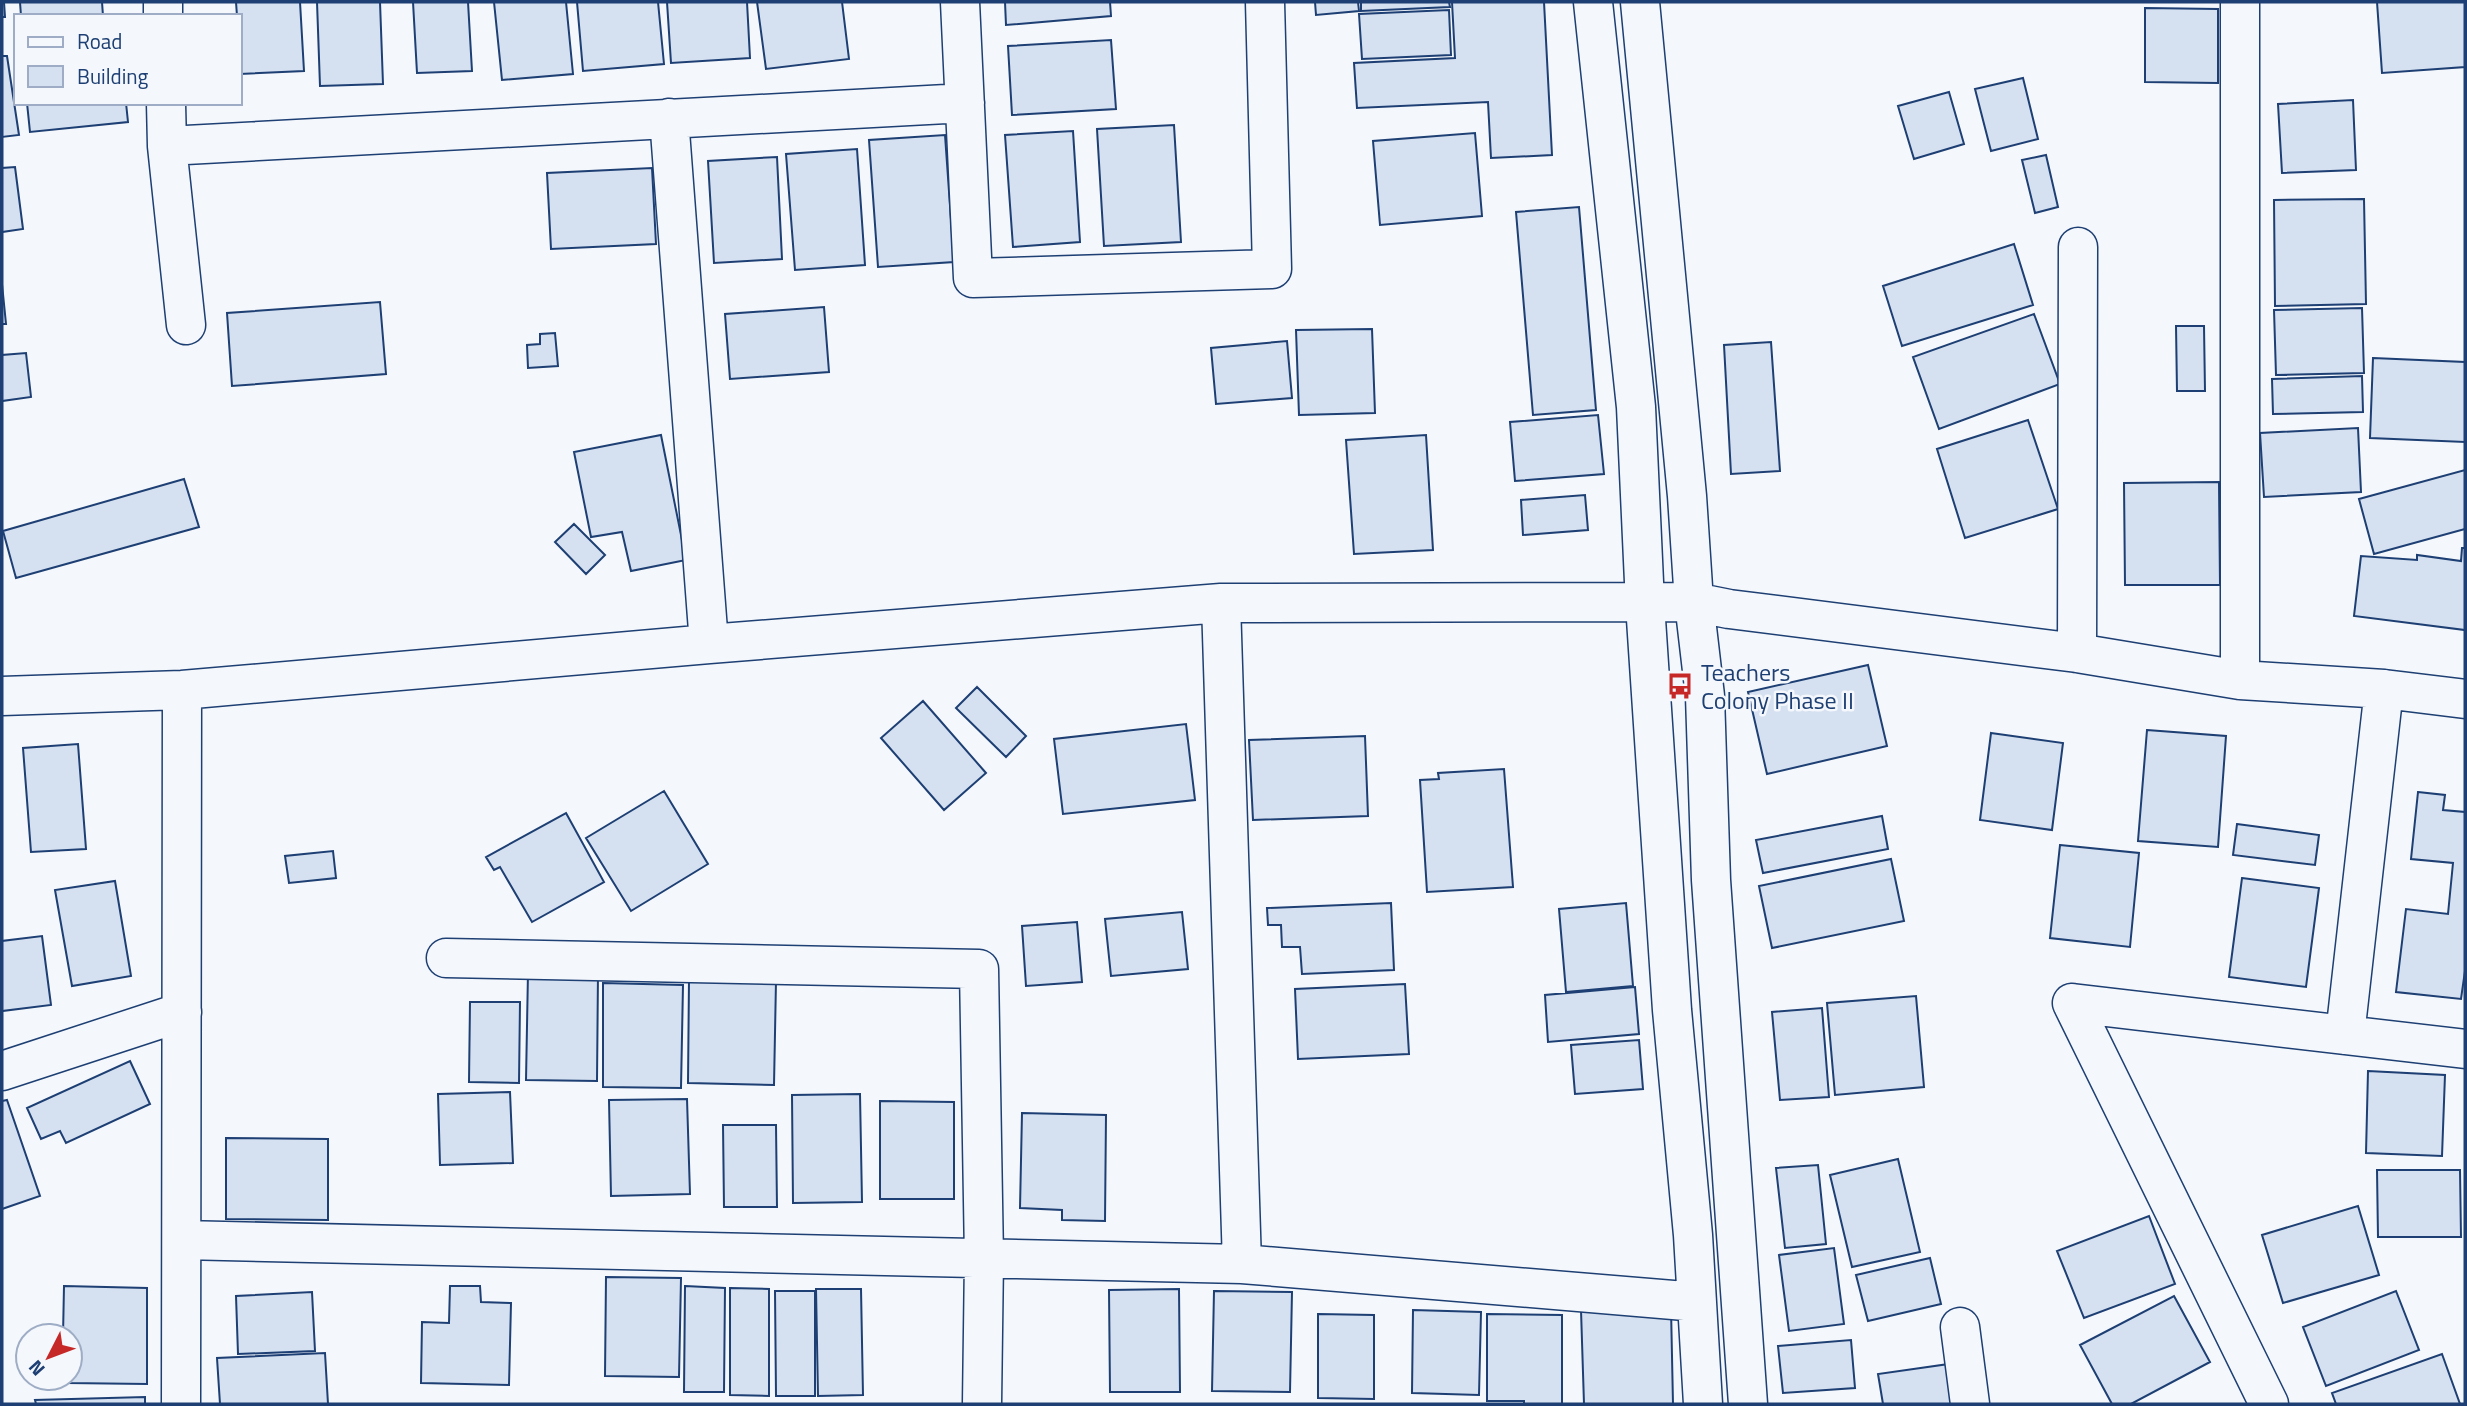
<svg xmlns="http://www.w3.org/2000/svg" width="2467" height="1406" viewBox="0 0 2467 1406" font-family="'Titillium Web',sans-serif">
  <rect width="100%" height="100%" fill="#f4f7fb"/>
  <path fill="#d5e0f0" stroke="#1d3f73" stroke-width="2" d="M2,2H4L5,17H2Z
    M20,2H102L103,16H21Z
    M236,2H300L304,71L240,74V16H237Z
    M317,2H380L383,84L320,86Z
    M413,2H468L472,71L417,73Z
    M494,2H566L573,74L502,80Z
    M577,2H658L664,64L583,71Z
    M667,2H747L750,58L671,63Z
    M757,2H842L849,59L766,69Z
    M1005,2H1110L1111,16L1006,25Z
    M1315,2H1358L1359,11L1316,15Z
    M1361,2H1449L1450,7L1361,11Z
    M1452,2H1544L1552,155L1491,158L1488,102L1357,108L1354,63L1455,58Z
    M2377,2H2465V67L2382,73Z
    M2145,8L2218,9V83L2145,82Z
    M1449,10L1451,55L1362,59L1359,14Z
    M1111,40L1116,109L1012,115L1008,46Z
    M2,56H7L19,135L2,137Z
    M2023,78L2038,139L1991,151L1975,89Z
    M1949,92L1964,144L1914,159L1898,106Z
    M2353,100L2356,170L2282,173L2278,104Z
    M27,103H126L128,122L30,132Z
    M1174,125L1181,242L1104,246L1097,129Z
    M1073,131L1080,242L1013,247L1005,135Z
    M1475,133L1482,216L1380,225L1373,141Z
    M945,135L954,262L878,267L869,140Z
    M857,149L865,265L795,270L786,154Z
    M2046,155L2058,207L2035,213L2022,160Z
    M777,157L782,259L714,263L708,161Z
    M15,167L23,229L2,232V168Z
    M652,168L656,244L551,249L547,173Z
    M2364,199L2366,304L2275,306L2274,200Z
    M1579,207L1596,410L1533,415L1516,212Z
    M2014,244L2033,305L1902,346L1883,286Z
    M2,284L6,324H2Z
    M380,302L386,374L232,386L227,313Z
    M824,307L829,372L730,379L725,314Z
    M2362,308L2364,373L2276,375L2274,310Z
    M2034,314L2060,384L1939,429L1913,357Z
    M2176,326H2204L2205,391H2177Z
    M1372,329L1375,413L1299,415L1296,330Z
    M555,333L558,366L528,368L527,345L540,344V334Z
    M1287,341L1292,398L1216,404L1211,348Z
    M1771,342L1780,471L1731,474L1724,345Z
    M26,353L31,397L2,401V355Z
    M2373,358L2465,362V442L2370,438Z
    M2362,376L2363,412L2273,414L2272,379Z
    M1598,415L1604,474L1515,481L1510,422Z
    M2028,420L2058,509L1965,538L1937,449Z
    M2358,428L2361,492L2264,497L2260,433Z
    M661,435L686,560L631,571L622,532L591,537L574,452Z
    M1426,435L1433,550L1354,554L1346,440Z
    M2465,470V529L2374,554L2359,499Z
    M184,479L199,527L16,578L3,531Z
    M2219,482L2220,585H2125L2124,483Z
    M1585,495L1588,530L1523,535L1521,500Z
    M574,524L605,555L586,574L555,542Z
    M2462,548H2465V630L2354,616L2361,556L2417,560V555L2461,561Z
    M1868,665L1887,746L1767,774L1748,692Z
    M977,687L1026,736L1006,757L956,708Z
    M923,701L986,773L944,810L881,738Z
    M1186,724L1195,800L1063,814L1054,739Z
    M2147,730L2226,736L2218,847L2138,841Z
    M1991,733L2063,743L2052,830L1980,820Z
    M1365,736L1368,816L1253,820L1249,740Z
    M78,744L86,849L31,852L23,748Z
    M1504,769L1513,887L1427,892L1420,780L1439,779L1438,773Z
    M664,791L708,864L631,911L586,838Z
    M2418,792L2445,795L2443,810L2465,812V971L2461,999L2396,992L2406,909L2448,914L2453,863L2411,859Z
    M566,813L604,882L532,922L500,867L494,870L486,857Z
    M1882,816L1888,849L1763,873L1756,840Z
    M2237,824L2319,835L2315,865L2233,855Z
    M2060,845L2139,853L2130,947L2050,938Z
    M333,851L336,878L289,883L285,856Z
    M1891,859L1904,921L1772,948L1759,886Z
    M2242,878L2319,888L2306,987L2229,977Z
    M115,881L131,976L72,986L55,890Z
    M1391,903L1394,970L1302,974L1300,947H1282L1281,925H1268L1267,908Z
    M1626,903L1633,986L1566,992L1559,909Z
    M1182,912L1188,969L1111,976L1105,919Z
    M1077,922L1082,982L1026,986L1022,926Z
    M42,936L51,1005L2,1011V941Z
    M528,972L598,973L597,1081L526,1080Z
    M689,979L776,981L774,1085L688,1083Z
    M603,983L683,985L681,1088L603,1087Z
    M1405,984L1409,1054L1298,1059L1295,989Z
    M1635,987L1639,1034L1548,1042L1545,995Z
    M1916,996L1924,1087L1835,1095L1827,1003Z
    M470,1002H520L519,1083L469,1082Z
    M1822,1008L1829,1097L1780,1100L1772,1012Z
    M1639,1040L1643,1089L1575,1094L1571,1045Z
    M130,1061L150,1104L66,1143L60,1131L41,1139L27,1108Z
    M2368,1071L2445,1075L2442,1156L2366,1153Z
    M510,1092L513,1163L440,1165L438,1094Z
    M860,1094L862,1202L793,1203L792,1095Z
    M687,1099L690,1194L611,1196L609,1100Z
    M7,1100L40,1196L2,1209V1101Z
    M880,1101L954,1102V1199H880Z
    M1022,1113L1106,1115L1105,1221L1062,1220V1210L1020,1208Z
    M723,1125H776L777,1207H724Z
    M226,1138L328,1139V1220L226,1219Z
    M1898,1159L1920,1252L1852,1267L1830,1175Z
    M1818,1165L1826,1244L1785,1248L1776,1168Z
    M2377,1170H2460L2461,1237H2378Z
    M2358,1206L2379,1275L2283,1303L2262,1235Z
    M2149,1216L2175,1284L2084,1318L2057,1251Z
    M1834,1248L1844,1324L1789,1331L1779,1255Z
    M1930,1258L1941,1304L1868,1321L1856,1275Z
    M606,1277L681,1278L679,1377L605,1376Z
    M64,1286L147,1288V1384L67,1383V1378H70V1336H63Z
    M450,1286H480L481,1302L511,1303L509,1385L421,1383L422,1322L449,1323Z
    M685,1286L725,1288L724,1392H684Z
    M730,1288L769,1289V1396L730,1395Z
    M816,1289H861L863,1395L818,1396Z
    M1179,1289L1180,1392H1110L1109,1290Z
    M775,1291H815V1396H776Z
    M1214,1291L1292,1292L1290,1392L1212,1391Z
    M2396,1291L2419,1350L2326,1386L2303,1327Z
    M312,1292L315,1351L238,1354L236,1296Z
    M2174,1296L2210,1362L2131,1404H2112L2080,1345Z
    M1671,1308L1673,1404H1584L1581,1310Z
    M1413,1310L1481,1312L1479,1395L1412,1393Z
    M1318,1314L1374,1315V1399L1318,1398Z
    M1487,1314L1562,1315V1404H1524V1401H1487Z
    M1851,1340L1855,1388L1783,1393L1778,1346Z
    M325,1353L328,1404H220L217,1358Z
    M2442,1354L2460,1404H2336L2332,1393Z
    M1956,1363L1962,1404H1883L1878,1374Z
    M145,1397V1404H36L35,1400Z"/>
  <g fill="none" stroke-linecap="round" stroke-linejoin="round">
    <g stroke="#1d3f73" stroke-width="41">
      <path id="minor" d="M163,2V16
        M960,2L973,278L1272,269L1265,2
        M1593,2L1636,407L1645,604L1672,1010L1693,1235L1703,1404
        M1640,2L1687,496L1694,602L1705,696L1711,880L1748,1404
        M166,103L167,146L186,325
        M669,118L709,644
        M167,146L965,103
        M1221,603L1242,1264
        M2077,653L2078,247
        M2240,680V2
        M2,696L182,690L709,644L1221,603L1694,602L1729,609L2077,653L2240,680L2384,689L2465,699
        M446,958L979,969L984,1258L982,1404
        M2072,1003L2269,1404
        M2072,1003L2465,1049
        M2345,1035L2384,689
        M2,1071L182,1012
        M182,1240L1242,1264L1697,1302
        M1960,1327L1970,1404
        M181,1404L182,690"/>
    </g>
    <use href="#minor" stroke="#f4f7fb" stroke-width="38"/>
  </g>
  <defs>
    <g id="bus-bare" transform="scale(2.1)"><path d="M-5-6H5V4H4V6H2V4H-2V6H-4V4H-5ZM-3.5-4V0h7V-4ZM-3.5 1.2v1.5H-2V1.2ZM2 1.2v1.5H3.5V1.2Z" fill="#c62828" stroke="#f4f7fb" stroke-width="2.5" paint-order="stroke"/></g>
  </defs>
  <g fill-rule="evenodd">
    <use href="#bus-bare" x="1680" y="686"/>
  </g>
  <g text-anchor="middle" dominant-baseline="central" stroke-width="5" stroke-linejoin="round" paint-order="stroke">
    <g font-size="24" fill="#1d3f73" stroke="#f4f7fb" text-anchor="start">
      <text x="1701" y="672">Teachers<tspan x="1701" dy="28">Colony Phase II</tspan></text>
    </g>
  </g>
  <rect width="2467" height="1406" fill="none" stroke="#1d3f73" stroke-width="7"/>
  <rect x="14" y="14" width="228" height="91" fill="#f4f7fb" stroke="#9eadc5" stroke-width="2"/>
  <rect x="28" y="37" width="35" height="10" fill="#f4f7fb" stroke="#9eadc5" stroke-width="2"/>
  <text x="77" y="49" font-size="21" fill="#1d3f73">Road</text>
  <rect x="28" y="66" width="35" height="21" fill="#d5e0f0" stroke="#9eadc5" stroke-width="2"/>
  <text x="77" y="84" font-size="21" fill="#1d3f73">Building</text>
  <g transform="translate(49 1357) rotate(228)"><circle r="33" fill="#f4f7fb" stroke="#9eadc5" stroke-width="2"/>
  <path d="M0-5L12 26L0 18L-12 26Z" fill="#c62828"/>
  <text y="-10" font-size="19" font-weight="bold" text-anchor="middle" fill="#1d3f73">N</text>
  </g>
</svg>
